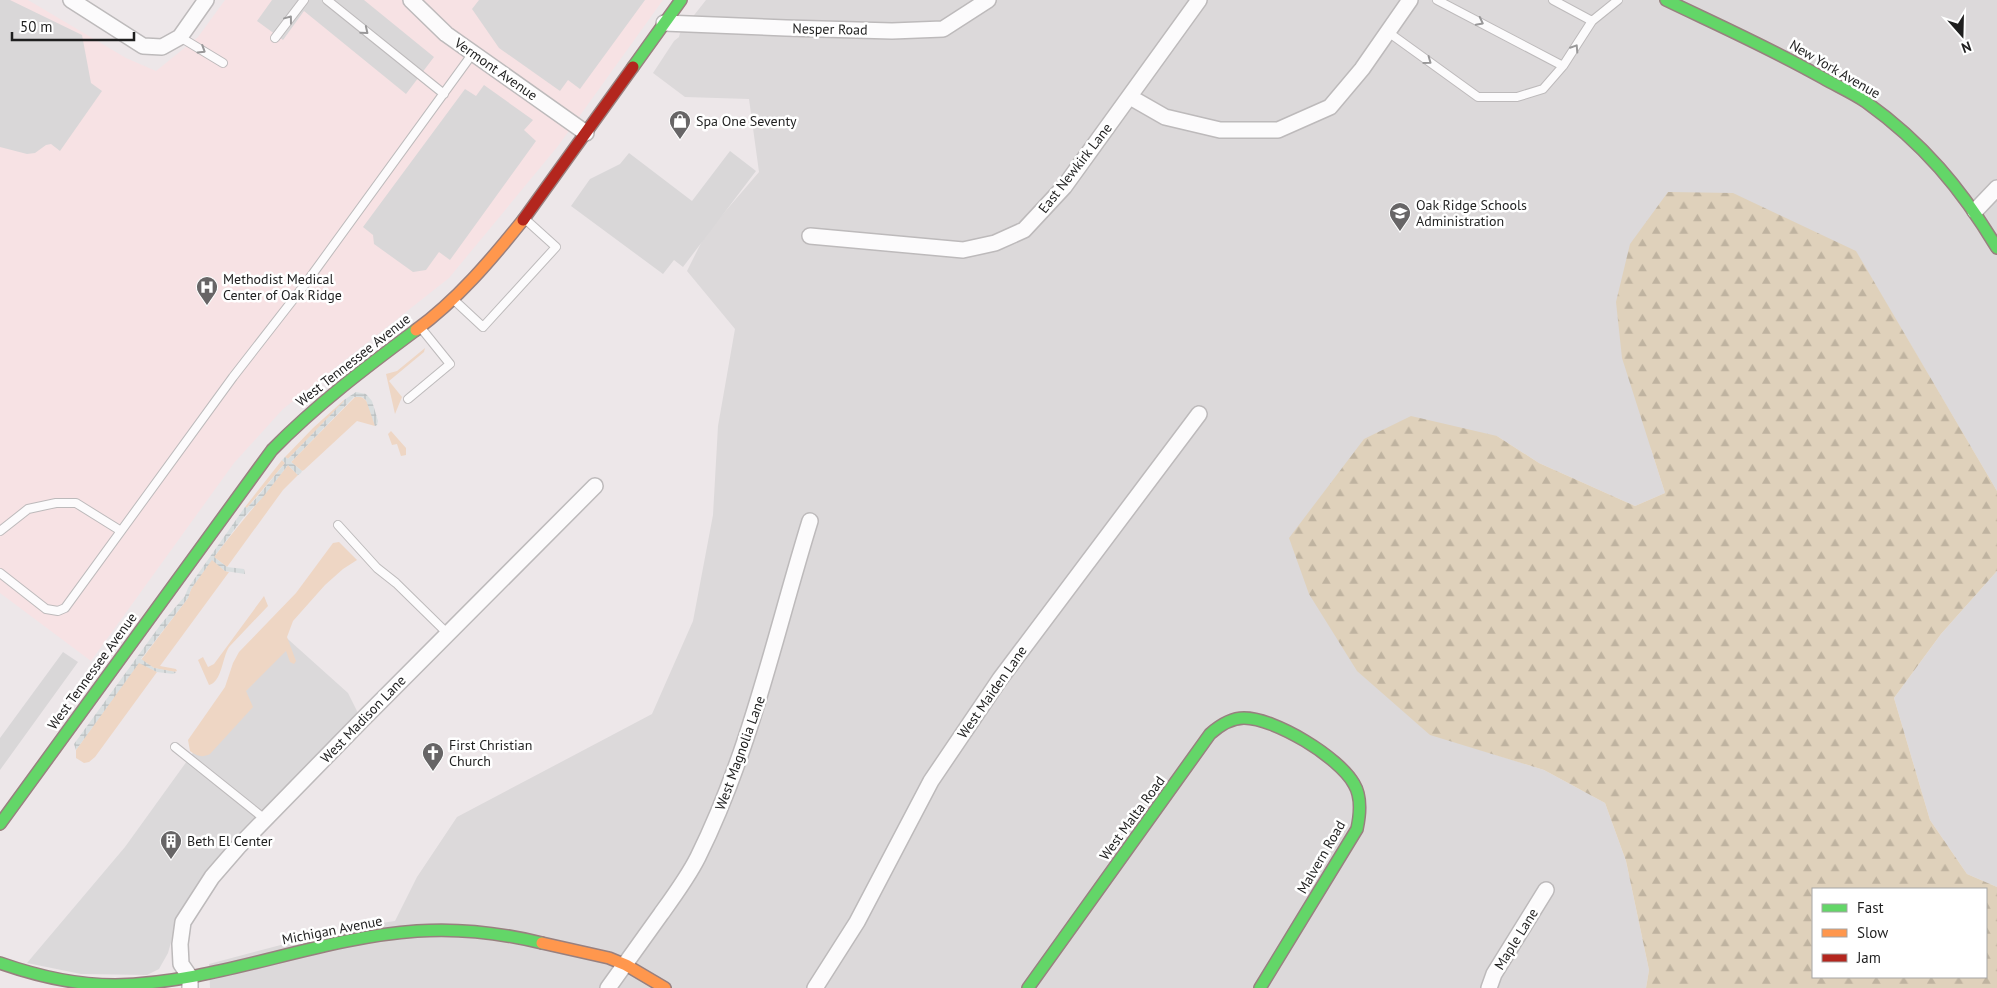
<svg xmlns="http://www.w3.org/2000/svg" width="1997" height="988" viewBox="0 0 1997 988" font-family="'PT Sans',sans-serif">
  <defs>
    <pattern id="forest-firs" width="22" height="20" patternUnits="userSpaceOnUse" patternTransform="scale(1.25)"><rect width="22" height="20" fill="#dfd1bb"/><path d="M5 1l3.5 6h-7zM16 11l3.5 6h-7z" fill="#bfb3a0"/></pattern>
    <pattern id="plaza-grid" width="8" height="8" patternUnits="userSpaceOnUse" patternTransform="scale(1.25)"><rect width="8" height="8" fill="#d9dedf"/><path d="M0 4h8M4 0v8" fill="none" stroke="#babebf"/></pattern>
  </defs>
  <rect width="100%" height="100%" fill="#ede7e9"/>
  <path fill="#dcd9da" d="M706,0H1997V491L1856,252L1651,449L1665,493L1635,506L1539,463L1497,436L1430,734L1544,770L1605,803L1626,861L1649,970L1646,988H210L209,964L315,936L356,927L395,921L417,877L457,817L652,714L693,621L713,515L718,426L735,329L687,271L705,235L759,172L749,99L685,97L653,73L674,41L679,37L680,33Z
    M1997,571V887L1967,874L1930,820L1894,698L1941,634Z"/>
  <path fill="#f7e2e4" d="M0,0H28L126,58L156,71L198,37L225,0H663L558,146L449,278L283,409L234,463L91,661L0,593Z"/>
  <path fill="#dbd9da" d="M280,632L348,693L358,713L198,885L179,914L168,953L159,969L147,975L81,974L27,963L125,847Z"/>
  <path fill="#eed6c4" d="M425,348L424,352L389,381L402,397L395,414L386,374L397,371Z
    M356,396C371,397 372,414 375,426L357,421L304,470L302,471L291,462Z
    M344,400L345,401L288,459L285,457L313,428Z
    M391,431L406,448V455L401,456L397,444L392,445L388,434Z
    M282,460L285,463L247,508L245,507Z
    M288,465L298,475L283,490L227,567L214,557C238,525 264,496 288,465Z
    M339,542L357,560L343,569L325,585L293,621L287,637L296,661L294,664L290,662L286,651L246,691L253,707L210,754C202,758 197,756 190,751L188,740L225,687L233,663L239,652L296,593L333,543Z
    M212,559L225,571L229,572L160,666L176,669L177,671L174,672L154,668L141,660L188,598L191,589Z
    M264,596L268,606L229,647C222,658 222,682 209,685L198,660L203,657L208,667L214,664Z
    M139,662L157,672L95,757L89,762L84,763L76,758V750Z"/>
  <path fill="url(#forest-firs)" fill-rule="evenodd" d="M1668,192L1733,193L1856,251L1997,491V571L1941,634L1894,698L1930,820L1967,874L1997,887V988H1646L1649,970L1626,861L1605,803L1544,770L1430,735L1357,671L1309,594L1289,538L1364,439L1411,416L1497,436L1539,463L1635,506L1665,493L1622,358L1616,302L1630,244ZM1813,889H1986V977H1813Z"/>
  <path fill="#d9d7d8" d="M0,0H10L82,35L91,83L102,91L60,151L51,144L46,145L35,153L27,154L0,147Z
    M272,0H364L434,57L406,94L304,11L283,40L257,21Z
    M479,0H645L580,89L568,80L560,91L499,48L472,9Z
    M484,85L533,120L524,130L536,141L450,260L439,252L426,270L413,272L374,244L373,235L363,227L465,89L476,96Z
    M730,151L756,171L683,267L674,260L663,274L571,206L590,179L620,164L629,153L692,201Z
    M63,652L78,662L0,770V738Z"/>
  <path fill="url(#plaza-grid)" d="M356,392L366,394L372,401L378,421L377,425L375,426L366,400L362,397H354L291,462L302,471L301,473L298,475L288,465L263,497L243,518L214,557L227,567L244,569L245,574L225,571L212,560L191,589L188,598L141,659L154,668L176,672L175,673L173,674L157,672L139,663L76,750L74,744L161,624L185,596L188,588L245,507L247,508L258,496L285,463L282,460L285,457L288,459L344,401V400Z"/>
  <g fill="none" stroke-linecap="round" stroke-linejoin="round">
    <g stroke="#bdbabb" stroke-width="10">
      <path id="lane" d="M327,0L444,94
        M1437,0L1563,66
        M1553,0L1592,21
        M1388,32L1478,97H1517L1543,89L1563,66L1592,21L1618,0
        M180,37L223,63
        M275,38L304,0
        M454,300L483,327L556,247L525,219
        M408,399L450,364L421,328
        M338,525L377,568L396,583L447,633
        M0,531L28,509L56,503H76L121,531
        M0,573L46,609L58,611L65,608L233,377L306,283L473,53
        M175,747L266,820"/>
    </g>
    <g stroke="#bdbabb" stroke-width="18">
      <path id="street" d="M71,0L143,46L162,47L180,37L206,0
        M411,0L446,34L586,133
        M664,23L786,28L892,31L943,29L988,0
        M1130,97L1165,117L1220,130H1278L1330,107L1362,69L1410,0
        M1975,211L1997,188
        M810,236L963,250L995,243L1024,230L1064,187L1199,0
        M190,988V977L181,964L180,944L183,922L212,877L238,847L362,720L595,486
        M608,988C626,963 643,939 661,914C674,896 688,877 698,857C751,750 775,634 810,521
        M815,988L857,922L931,781L1000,679L1199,414
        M1489,988L1494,974L1546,890"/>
    </g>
    <g stroke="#98807f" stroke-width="14">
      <path id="fast" d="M1666,0C1718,25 1772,49 1823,78C1837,86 1853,93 1866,102C1923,143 1961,188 1997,248
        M633,67L681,0
        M0,824L272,450C316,405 365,368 416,330
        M0,963C37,976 76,985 115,985C218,983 315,938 417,931C459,928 501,933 542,943
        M1028,988L1210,734C1219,726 1232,718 1244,718C1275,718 1339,757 1354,784C1362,797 1360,815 1357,829L1260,988"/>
    </g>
    <g stroke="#98807f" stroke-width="14">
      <path id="slow" d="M416,330C457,300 491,260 523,220
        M542,943L609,958L626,965L665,988"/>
    </g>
    <g stroke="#98807f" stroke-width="14">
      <path id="jam" d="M523,220L633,67"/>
    </g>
    <use href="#lane" stroke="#fcfbfc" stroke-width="8"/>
    <use href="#street" stroke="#fcfbfc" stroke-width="15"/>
    <use href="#fast" stroke="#63d668" stroke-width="11"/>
    <use href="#slow" stroke="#ff974d" stroke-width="11"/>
    <use href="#jam" stroke="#b3261e" stroke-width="11"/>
  </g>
  <defs><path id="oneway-chevron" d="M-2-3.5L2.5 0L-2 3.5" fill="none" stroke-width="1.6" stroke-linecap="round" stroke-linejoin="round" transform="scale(1.25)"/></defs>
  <g stroke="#999899">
    <use href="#oneway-chevron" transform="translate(289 19) rotate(-53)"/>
    <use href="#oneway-chevron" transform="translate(1480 22) rotate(27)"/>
    <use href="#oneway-chevron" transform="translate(365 31) rotate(39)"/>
    <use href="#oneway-chevron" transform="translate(1575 48) rotate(-57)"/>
    <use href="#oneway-chevron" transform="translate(202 50) rotate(32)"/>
    <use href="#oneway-chevron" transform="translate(1428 61) rotate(36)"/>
  </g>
  <defs>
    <g id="shop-pin" transform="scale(1.125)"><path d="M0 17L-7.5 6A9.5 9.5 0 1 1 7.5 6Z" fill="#676566" stroke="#fff"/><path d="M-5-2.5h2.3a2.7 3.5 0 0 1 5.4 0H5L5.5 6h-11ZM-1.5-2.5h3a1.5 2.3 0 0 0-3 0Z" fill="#fff"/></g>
    <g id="school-pin" transform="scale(1.125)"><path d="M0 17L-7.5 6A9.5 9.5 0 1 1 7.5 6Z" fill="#676566" stroke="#fff"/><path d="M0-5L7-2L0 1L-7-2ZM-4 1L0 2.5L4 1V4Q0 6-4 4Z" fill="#fff"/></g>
    <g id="hospital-pin" transform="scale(1.125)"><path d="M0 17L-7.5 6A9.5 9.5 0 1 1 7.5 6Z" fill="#676566" stroke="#fff"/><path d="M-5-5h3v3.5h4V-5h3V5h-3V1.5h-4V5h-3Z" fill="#fff"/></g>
    <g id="church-pin" transform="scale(1.125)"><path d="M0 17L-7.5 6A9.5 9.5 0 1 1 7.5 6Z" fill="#676566" stroke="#fff"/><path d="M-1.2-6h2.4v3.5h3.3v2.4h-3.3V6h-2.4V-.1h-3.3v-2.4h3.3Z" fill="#fff"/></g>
    <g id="building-pin" transform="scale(1.125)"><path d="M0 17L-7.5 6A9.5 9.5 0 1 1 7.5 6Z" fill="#676566" stroke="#fff"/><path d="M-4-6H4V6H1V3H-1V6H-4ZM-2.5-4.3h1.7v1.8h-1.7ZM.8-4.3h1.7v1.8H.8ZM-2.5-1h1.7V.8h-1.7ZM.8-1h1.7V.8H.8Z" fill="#fff"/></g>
  </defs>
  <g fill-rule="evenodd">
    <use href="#shop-pin" x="680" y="121"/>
    <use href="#school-pin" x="1400" y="213"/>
    <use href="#hospital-pin" x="207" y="287"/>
    <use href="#church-pin" x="433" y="753"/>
    <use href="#building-pin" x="171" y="841"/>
  </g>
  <g text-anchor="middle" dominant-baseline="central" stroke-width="5" stroke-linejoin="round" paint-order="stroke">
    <g font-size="14" fill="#1f1f1f" stroke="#fff">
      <text transform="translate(830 29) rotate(1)">Nesper Road</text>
      <text transform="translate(496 69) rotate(35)">Vermont Avenue</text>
      <text transform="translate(1835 69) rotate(30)">New York Avenue</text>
      <text transform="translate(1075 168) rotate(-52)">East Newkirk Lane</text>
      <text transform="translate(353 360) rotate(-38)">West Tennessee Avenue</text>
      <text transform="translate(92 671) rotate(-54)">West Tennessee Avenue</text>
      <text transform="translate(992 692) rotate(-55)">West Maiden Lane</text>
      <text transform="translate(363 719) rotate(-46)">West Madison Lane</text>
      <text transform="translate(740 753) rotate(-70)">West Magnolia Lane</text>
      <text transform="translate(1132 818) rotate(-54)">West Malta Road</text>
      <text transform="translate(1321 857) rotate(-60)">Malvern Road</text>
      <text transform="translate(332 930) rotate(-11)">Michigan Avenue</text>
      <text transform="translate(1516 939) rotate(-58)">Maple Lane</text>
    </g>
    <g font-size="14" fill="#1f1f1f" stroke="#fff" text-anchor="start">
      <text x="696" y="121">Spa One Seventy</text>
      <text x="1416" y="205">Oak Ridge Schools<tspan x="1416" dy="16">Administration</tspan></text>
      <text x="223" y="279">Methodist Medical<tspan x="223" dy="16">Center of Oak Ridge</tspan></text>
      <text x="449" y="745">First Christian<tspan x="449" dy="16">Church</tspan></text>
      <text x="187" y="841">Beth El Center</text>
    </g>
  </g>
  <rect x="1812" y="888" width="175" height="90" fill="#ffffff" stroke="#a5a5a5"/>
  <rect x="1822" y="904" width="25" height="8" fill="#63d668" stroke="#a5a5a5"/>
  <text x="1857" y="913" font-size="15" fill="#1f1f1f">Fast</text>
  <rect x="1822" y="929" width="25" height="8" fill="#ff974d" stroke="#a5a5a5"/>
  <text x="1857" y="938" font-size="15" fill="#1f1f1f">Slow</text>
  <rect x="1822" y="954" width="25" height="8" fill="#b3261e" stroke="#a5a5a5"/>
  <text x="1857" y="963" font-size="15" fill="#1f1f1f">Jam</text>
  <g transform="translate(1962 35) rotate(160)" stroke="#ffffff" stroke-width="4" paint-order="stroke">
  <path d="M0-4L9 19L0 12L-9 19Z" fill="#1f1f1f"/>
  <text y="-8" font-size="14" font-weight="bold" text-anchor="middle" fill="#1f1f1f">N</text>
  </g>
  <path d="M12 32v8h122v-8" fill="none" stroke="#1f1f1f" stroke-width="2.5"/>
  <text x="20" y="32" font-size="15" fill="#1f1f1f" stroke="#ffffff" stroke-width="4" paint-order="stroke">50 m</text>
</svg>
